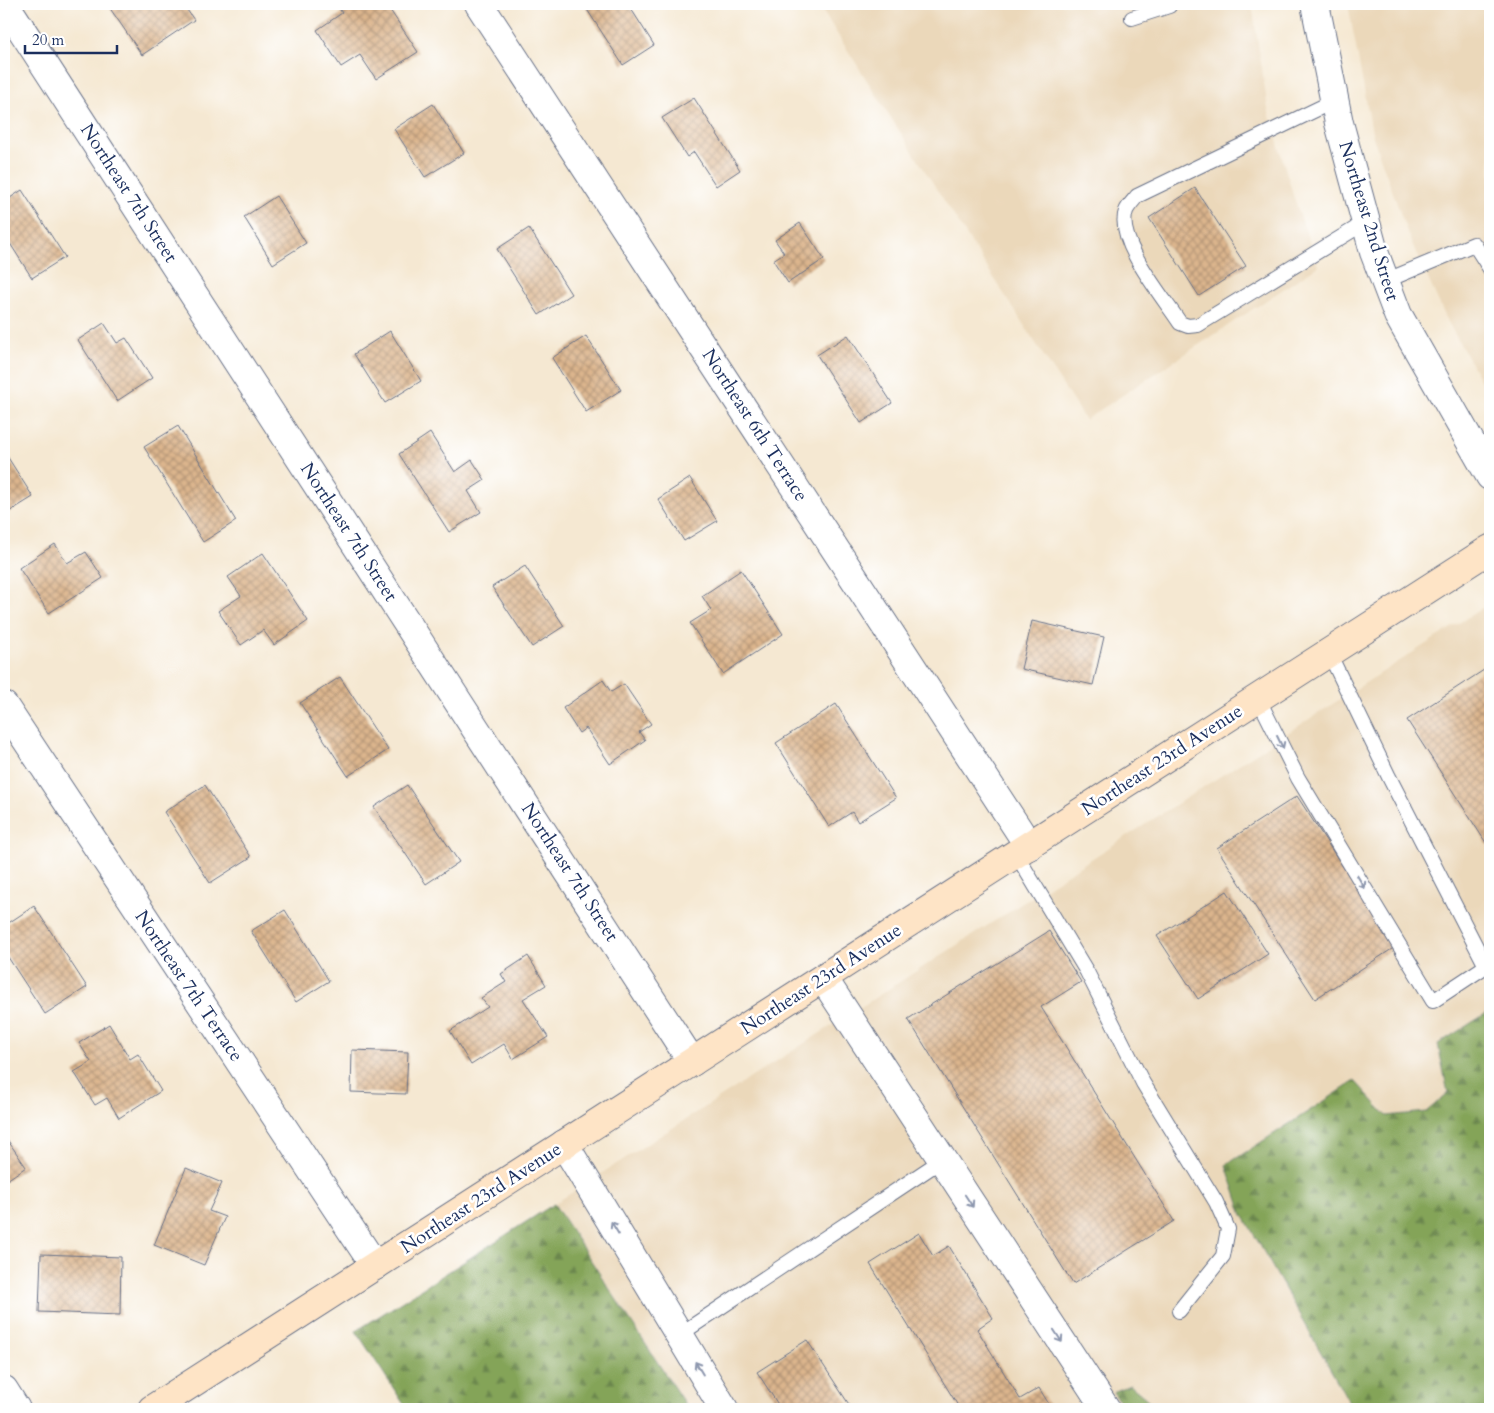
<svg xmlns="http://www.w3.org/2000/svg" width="1494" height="1413" viewBox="0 0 1494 1413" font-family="Cardo,serif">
  <defs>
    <pattern id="forest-firs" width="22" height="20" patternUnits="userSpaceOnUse" patternTransform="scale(1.25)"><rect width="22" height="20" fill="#84a459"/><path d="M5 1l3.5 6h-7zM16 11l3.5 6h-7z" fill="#6b864d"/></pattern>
    <pattern id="building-cross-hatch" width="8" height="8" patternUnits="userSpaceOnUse" patternTransform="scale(1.25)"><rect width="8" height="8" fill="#dcb58d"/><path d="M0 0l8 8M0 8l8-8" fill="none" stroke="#b29476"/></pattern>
  </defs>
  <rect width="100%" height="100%" fill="#fff"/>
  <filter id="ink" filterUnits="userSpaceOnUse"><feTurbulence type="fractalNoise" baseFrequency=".02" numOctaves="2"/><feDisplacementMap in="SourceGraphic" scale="10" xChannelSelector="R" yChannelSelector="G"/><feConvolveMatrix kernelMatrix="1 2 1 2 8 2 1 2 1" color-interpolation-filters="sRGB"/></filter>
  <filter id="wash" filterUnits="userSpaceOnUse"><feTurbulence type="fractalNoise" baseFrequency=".0096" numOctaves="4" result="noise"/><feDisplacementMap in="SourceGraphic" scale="20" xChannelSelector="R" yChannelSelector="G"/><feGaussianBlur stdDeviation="1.12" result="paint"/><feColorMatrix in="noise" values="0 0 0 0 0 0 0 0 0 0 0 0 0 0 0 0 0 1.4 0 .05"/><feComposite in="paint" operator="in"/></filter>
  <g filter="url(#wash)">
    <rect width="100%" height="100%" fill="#f5e8d2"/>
    <path fill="#ebd8ba" d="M818,4H1252L1268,109L1293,195L1318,266L1085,420Z
      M1348,4H1490V398L1447,320L1409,237L1373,137Z
      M1490,603V1409H688L554,1204Z"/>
    <path fill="url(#forest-firs)" stroke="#506a5c" d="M1490,1011V1409H1353L1243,1215L1226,1165L1355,1081L1387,1116L1426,1112L1448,1093L1438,1044Z
      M554,1204L688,1409H407L356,1331Z
      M1130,1385L1159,1409H1125L1113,1392Z"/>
    <g id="blocks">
      <path fill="url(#building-cross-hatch)" d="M107,4H183L194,20L142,55Z
        M336,4H386L418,52L376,79L360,55L341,67L317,30L342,13Z
        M592,4H628L654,45L623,65L586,8Z
        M694,98L740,170L716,186L694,152L687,157L662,118Z
        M433,104L464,153L425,177L394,129Z
        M1195,188L1246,266L1199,296L1149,218Z
        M22,190L65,257L32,278L4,234V202Z
        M276,196L306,243L273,264L244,217Z
        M800,223L824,259L788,283L773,260L784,253L775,240Z
        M529,228L571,294L539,315L497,249Z
        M104,323L117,343L126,338L152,378L117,401L78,340Z
        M390,331L421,381L385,403L354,354Z
        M848,335L892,403L861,423L817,355Z
        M586,336L621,390L586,412L552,358Z
        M178,426L236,521L203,542L144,447Z
        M430,433L455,472L472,460L485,480L468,491L481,512L449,532L399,454Z
        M7,456L33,497L4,515V458Z
        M690,478L717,521L684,541L658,499Z
        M55,544L67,563L86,552L103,578L49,613L19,568Z
        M263,553L308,621L274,645L263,630L241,645L218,611L241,596L228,577Z
        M525,566L564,626L532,647L492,587Z
        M741,570L783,634L723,674L690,623L711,610L702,596Z
        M1032,621L1104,637L1093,685L1021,669Z
        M1490,666V849L1407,720Z
        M340,677L388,750L348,776L300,703Z
        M603,680L611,692L624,684L651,724L639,732L645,740L610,764L586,728L579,733L563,708Z
        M836,704L896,798L858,822L852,812L829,827L776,743Z
        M205,785L251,857L210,883L164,812Z
        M407,785L459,862L426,884L374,807Z
        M1297,796L1395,947L1315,999L1217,848Z
        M1227,891L1268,954L1198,999L1157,936Z
        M34,906L87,987L45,1014L4,951V926Z
        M285,910L329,981L296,1002L251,931Z
        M1049,931L1081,982L1041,1007L1174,1221L1073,1284L908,1019Z
        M528,956L546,985L523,999L548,1037L513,1059L504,1044L471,1065L450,1031L488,1007L481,998L506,982L501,974Z
        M109,1024L130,1059L138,1054L161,1091L119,1118L107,1098L95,1105L74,1072L91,1062L79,1043Z
        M352,1050L408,1052L406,1094L351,1092Z
        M4,1135L26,1167L4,1182Z
        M186,1168L222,1183L209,1211L225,1217L204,1265L154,1245Z
        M919,1233L933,1256L949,1246L993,1318L977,1329L1020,1399L1039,1388L1052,1409H960L870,1264Z
        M41,1254L121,1257L120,1315L39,1312Z
        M807,1340L852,1409H781L757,1372Z"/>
    </g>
  </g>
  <g filter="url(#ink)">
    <use href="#blocks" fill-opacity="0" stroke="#677087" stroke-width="1"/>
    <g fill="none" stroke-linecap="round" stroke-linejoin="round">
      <g stroke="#677087" stroke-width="16">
        <path id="lane" d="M1132,18L1169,6V4
          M1334,101L1137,196C1134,200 1128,206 1126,211C1115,241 1164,298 1180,323L1188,326L1198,325L1366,222
          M1385,281L1474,244L1490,269
          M1258,698L1298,778L1433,1001L1486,966L1389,777L1329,653
          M1016,854L1087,972L1143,1083L1216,1202L1228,1229L1223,1256L1179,1311
          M679,1335L942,1160"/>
      </g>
      <g stroke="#677087" stroke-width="30">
        <path id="street" d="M5,4L692,1062
          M479,4L1029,846
          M1315,4L1339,123L1374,252L1398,315L1490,476
          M4,706L375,1266
          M823,978L1106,1409
          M564,1144L724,1409
          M4,1390L16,1409"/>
      </g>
      <g stroke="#677087" stroke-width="30">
        <path id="secondary" d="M152,1409L1490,549"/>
      </g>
      <use href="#lane" stroke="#fff" stroke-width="14"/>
      <use href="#street" stroke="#fff" stroke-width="28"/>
      <use href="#secondary" stroke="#fee4c6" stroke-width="28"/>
    </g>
    <defs><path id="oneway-shaft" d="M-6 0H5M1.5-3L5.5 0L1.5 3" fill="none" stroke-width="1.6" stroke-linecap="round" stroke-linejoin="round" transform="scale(1.25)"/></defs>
    <g stroke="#8d97ae">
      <use href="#oneway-shaft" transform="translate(1280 742) rotate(64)"/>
      <use href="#oneway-shaft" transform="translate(1361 882) rotate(59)"/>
      <use href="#oneway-shaft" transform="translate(969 1201) rotate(57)"/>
      <use href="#oneway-shaft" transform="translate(615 1228) rotate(-121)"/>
      <use href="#oneway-shaft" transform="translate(1058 1336) rotate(57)"/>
      <use href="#oneway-shaft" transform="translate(699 1368) rotate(-121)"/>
    </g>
  </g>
  <g text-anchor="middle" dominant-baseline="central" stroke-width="5" stroke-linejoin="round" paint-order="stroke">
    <g font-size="19" fill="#1b2f5e" stroke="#fff">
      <text transform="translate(129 193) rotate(57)">Northeast 7th Street</text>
      <text transform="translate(1369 221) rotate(73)">Northeast 2nd Street</text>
      <text transform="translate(755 425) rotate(57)">Northeast 6th Terrace</text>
      <text transform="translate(349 532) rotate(57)">Northeast 7th Street</text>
      <text transform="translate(1162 760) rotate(-33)">Northeast 23rd Avenue</text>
      <text transform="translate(570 872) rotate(57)">Northeast 7th Street</text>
      <text transform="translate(821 979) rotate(-33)">Northeast 23rd Avenue</text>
      <text transform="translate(189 986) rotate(56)">Northeast 7th Terrace</text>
      <text transform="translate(481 1198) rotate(-33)">Northeast 23rd Avenue</text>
    </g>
  </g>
  <rect width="1494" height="1413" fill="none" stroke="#fff" stroke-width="20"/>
  <path d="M25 45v8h92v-8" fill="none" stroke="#1b2f5e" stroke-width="2.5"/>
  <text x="32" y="45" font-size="15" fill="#1b2f5e" stroke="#ffffff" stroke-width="4" paint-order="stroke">20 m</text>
</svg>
